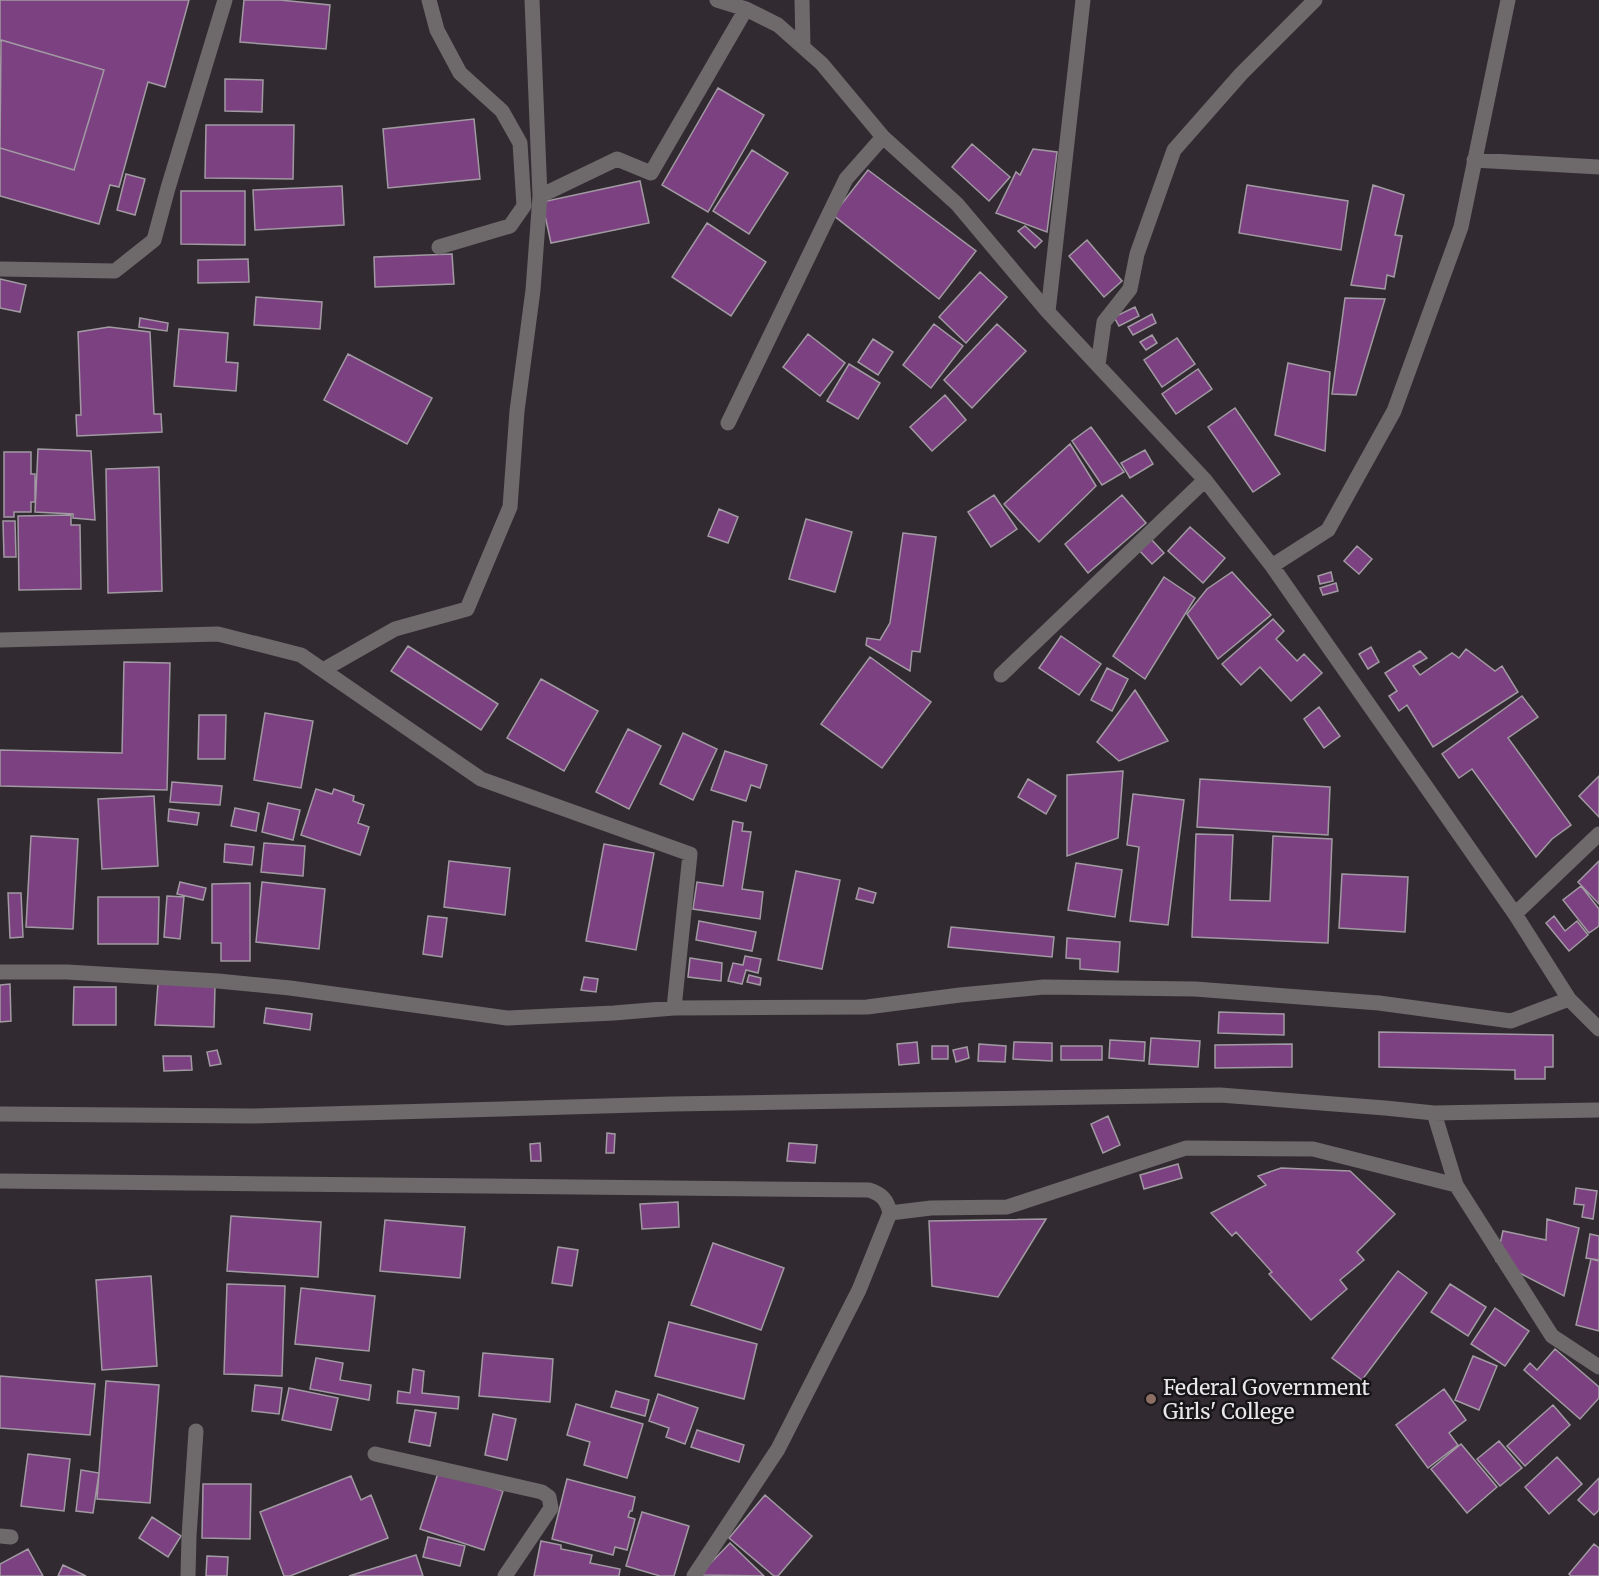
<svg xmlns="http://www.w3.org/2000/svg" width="1599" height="1576" viewBox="0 0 1599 1576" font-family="Merriweather,serif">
  <rect width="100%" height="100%" fill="#312b31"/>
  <path fill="#7c4181" stroke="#a19aa2" stroke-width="1.5" d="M0,0H189L165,87L148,82L119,187L110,185L99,224L0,196V148L74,170L104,70L1,40L0,42Z
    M244,0H280L330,5L326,49L240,42Z
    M1,40L104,70L74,170L0,148Z
    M225,79L263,80L262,112L225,111Z
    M718,88L764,115L708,212L662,185Z
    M474,119L480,179L388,188L383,129Z
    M206,125H294L293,179L205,178Z
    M972,144L1010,177L989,201L952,167Z
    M1033,149L1057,152L1047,232L996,213L1016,172L1020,175Z
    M752,150L788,173L749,234L713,211Z
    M868,170L976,251L939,299L833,215Z
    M126,174L145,179L135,215L117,210Z
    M640,181L649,223L551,243L542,202Z
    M1247,185L1348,201L1341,250L1239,233Z
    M1373,185L1404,195L1395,235L1402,236L1394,277L1387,275L1385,289L1351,285Z
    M342,186L344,225L255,230L253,190Z
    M181,191H245V245L181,244Z
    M707,223L766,262L731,316L672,277Z
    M1025,226L1042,241L1035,248L1018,231Z
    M1087,240L1122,281L1104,297L1069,256Z
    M452,254L454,284L375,287L374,257Z
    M248,259L249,282L198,283V260Z
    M980,272L1007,297L966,343L939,317Z
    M0,279L26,285L20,312L0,308Z
    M256,297L322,302L320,329L254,325Z
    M1345,298L1385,299L1356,395L1332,394Z
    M1135,307L1139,316L1119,326L1114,317Z
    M1152,314L1156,323L1133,335L1128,327Z
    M140,318L168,323L167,331L139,327Z
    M934,324L963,346L931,388L903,365Z
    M997,324L1026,351L972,408L944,380Z
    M109,327L150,332L154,414H161L162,432L77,436L76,415H81L78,332Z
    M179,329L228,333L226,362L238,363L236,391L174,386Z
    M808,334L845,363L820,396L783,367Z
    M1152,335L1157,343L1146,350L1140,342Z
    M1177,338L1195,364L1162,387L1144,360Z
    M873,339L893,352L878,375L858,362Z
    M348,354L432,398L407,444L324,400Z
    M1288,363L1330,372L1325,451L1275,435Z
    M849,364L880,383L858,419L827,401Z
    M1198,369L1212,389L1176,414L1162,394Z
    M945,395L966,420L932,451L910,427Z
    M1235,408L1280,474L1253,492L1208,427Z
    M1091,427L1124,472L1102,485L1072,441Z
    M1070,444L1096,486L1039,542L1004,504Z
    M38,449L91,451L95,520L73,518V514L35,512Z
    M1145,450L1153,464L1130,478L1121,463Z
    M4,452H31V474H35V502H31V512H14V517H4Z
    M159,467L162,591L108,593L106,469Z
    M994,495L1017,529L991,547L968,512Z
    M1122,495L1146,523L1088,573L1065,544Z
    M719,509L738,517L728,543L708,536Z
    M71,515V525H80L81,589L19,590L18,516Z
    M806,519L852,532L835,592L789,579Z
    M3,521H15L16,557H4Z
    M1190,527L1225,558L1203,583L1168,551Z
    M903,533L936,537L920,652L912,651L910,671L866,645L867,638L880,640L890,623Z
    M1150,538L1164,553L1152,564L1138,549Z
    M1357,546L1372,559L1359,574L1344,561Z
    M1232,572L1271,615L1218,659L1187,614L1207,589Z
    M1331,572L1333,581L1320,584L1318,576Z
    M1164,577L1195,598L1145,679L1113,656Z
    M1336,583L1338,591L1323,595L1320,588Z
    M1273,619L1284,631L1276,639L1297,661L1304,654L1322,673L1291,701L1260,667L1241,685L1222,664Z
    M1061,636L1101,664L1079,695L1039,668Z
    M408,646L498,704L481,730L391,671Z
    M1371,647L1379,662L1368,669L1359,654Z
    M1466,649L1495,671L1502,666L1518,692L1433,747L1407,705L1399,711L1389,696L1397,691L1385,673L1420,651L1427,658L1413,666L1420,675L1452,653L1459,658Z
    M870,657L931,702L882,768L821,724Z
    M124,662L170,663L167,790L0,786V750L122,753Z
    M1107,668L1128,679L1112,711L1091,700Z
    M541,679L598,711L564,771L507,738Z
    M1135,690L1168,741L1119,761L1097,742Z
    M1522,696L1538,717L1508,738L1571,825L1552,839L1536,857L1472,769L1459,778L1442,754Z
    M1319,707L1340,736L1324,748L1304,719Z
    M265,713L313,721L301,788L254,780Z
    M199,715H226L225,759H198Z
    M628,729L661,746L629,809L596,792Z
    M683,733L717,749L693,800L660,784Z
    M725,751L767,765L760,788L751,785L746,801L711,790Z
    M1123,771L1118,838L1067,856V775Z
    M1599,776V817L1579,796Z
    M1028,779L1056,796L1046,814L1018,797Z
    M1200,779L1330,787L1328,835L1197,827Z
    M172,782L222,786L220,805L170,802Z
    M316,789L332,794L334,789L354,796L353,801L364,805L358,823L369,827L360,855L301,835Z
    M1133,794L1184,800L1168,925L1130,921L1139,847L1127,845Z
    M154,796L158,866L102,869L98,799Z
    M268,803L300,810L293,840L262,832Z
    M235,808L259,813L256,831L231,826Z
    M169,809L199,813L197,825L168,821Z
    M733,821L743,823L742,831L751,832L742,889L763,892L760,919L693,909L697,882L723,886Z
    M1196,834L1233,835L1230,900L1270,901L1273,836L1332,839L1328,943L1192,937Z
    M31,836L78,839L73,929L26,927Z
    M264,843L305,846L303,876L261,872Z
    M225,844L254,847L252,865L224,862Z
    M604,844L654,853L636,950L586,941Z
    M449,861L510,868L505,915L444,907Z
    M1599,861V904L1578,882Z
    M1076,863L1122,870L1115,917L1068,910Z
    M796,871L840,880L822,969L778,960Z
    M1342,874L1408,877L1405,932L1339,928Z
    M180,882L206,888L203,900L177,894Z
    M262,882L325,889L319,949L256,942Z
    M250,883V961H221V943H212V884Z
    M1581,886L1599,909V926L1589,933L1563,900Z
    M859,888L876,893L873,903L856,899Z
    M8,893H21L23,937L10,938Z
    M167,896L184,897L180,939L164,937Z
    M98,897H159L158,944H98Z
    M428,916L447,918L442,957L423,954Z
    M1554,916L1565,931L1577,921L1588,935L1569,951L1546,923Z
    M699,921L756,932L752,951L696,940Z
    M951,927L1054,937L1052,957L948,947Z
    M1067,938L1120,942L1118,972L1080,969V959L1066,958Z
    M745,956L761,959L758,973L746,970L742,984L728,981L733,963L743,965Z
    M690,958L722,963L721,981L688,977Z
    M749,975L761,978L760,985L747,982Z
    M584,977L598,979L596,992L581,990Z
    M158,983L215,986L214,1027L155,1025Z
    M10,984L11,1021L0,1022V985Z
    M74,987H116V1025H73Z
    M266,1008L312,1014L310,1030L264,1023Z
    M1219,1012L1284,1014V1035L1218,1033Z
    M1379,1032L1553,1035V1067H1545V1079H1515V1070L1379,1067Z
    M1151,1038L1200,1041L1198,1067L1149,1064Z
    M1110,1040L1145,1042L1144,1061L1109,1058Z
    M917,1042L919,1063L899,1065L897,1044Z
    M1014,1042L1052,1043V1061L1013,1059Z
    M979,1044L1006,1046L1005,1062L978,1061Z
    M1292,1044V1067L1215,1068V1045Z
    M932,1046H948V1059H932Z
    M1061,1046H1102V1060H1061Z
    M967,1047L969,1058L956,1062L953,1050Z
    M217,1050L221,1064L210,1066L207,1052Z
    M163,1056H191L192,1070L164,1071Z
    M1108,1116L1120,1145L1103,1153L1091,1124Z
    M607,1133L615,1134L614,1153H606Z
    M540,1143L541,1161H531L530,1144Z
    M789,1143L817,1145L815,1163L787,1161Z
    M1178,1164L1182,1178L1144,1189L1140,1175Z
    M1281,1168L1350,1171L1395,1214L1357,1252L1364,1260L1340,1280L1347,1289L1311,1320L1269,1274L1272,1272L1236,1232L1232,1236L1211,1213L1266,1185L1258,1176Z
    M1576,1188L1597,1191L1593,1219L1582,1217L1584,1205L1574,1204Z
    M678,1202L679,1227L642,1229L640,1204Z
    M231,1216L321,1222L318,1277L227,1271Z
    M1046,1219L998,1297L932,1286L929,1221Z
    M1547,1219L1579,1228L1564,1296L1496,1261L1503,1231L1546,1240Z
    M385,1220L465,1227L460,1278L380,1271Z
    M1590,1234L1599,1236V1260L1586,1258Z
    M713,1243L784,1268L761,1330L691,1305Z
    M558,1247L578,1250L572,1286L552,1283Z
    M1591,1259L1599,1261V1331L1576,1325Z
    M1398,1271L1427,1293L1362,1380L1332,1358Z
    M151,1276L157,1366L102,1370L96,1280Z
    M227,1284L285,1286L282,1376L224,1374Z
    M1450,1284L1486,1307L1468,1336L1431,1312Z
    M301,1288L375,1296L369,1351L295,1344Z
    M1495,1308L1529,1331L1505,1366L1471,1344Z
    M669,1322L757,1344L744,1399L655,1376Z
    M1555,1349L1599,1387V1398L1580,1419L1524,1370L1530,1363L1537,1370Z
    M483,1353L553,1359L550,1402L479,1396Z
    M1473,1356L1497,1366L1479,1410L1455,1400Z
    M316,1358L343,1363L340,1380L371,1385L369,1400L310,1389Z
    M413,1369L424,1371L422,1393L459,1397L458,1409L397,1403L398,1391L410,1393Z
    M0,1376L95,1384L90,1435L0,1428Z
    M106,1381L159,1385L150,1503L97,1499Z
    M255,1385L282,1388L279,1414L252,1411Z
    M289,1388L338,1398L331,1430L282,1420Z
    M1444,1389L1466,1420L1449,1433L1458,1445L1428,1468L1396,1425Z
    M616,1391L649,1400L645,1416L611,1407Z
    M658,1394L698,1408L685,1444L666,1437L669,1428L649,1421Z
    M576,1404L643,1424L627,1478L584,1465L590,1442L567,1435Z
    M1553,1405L1570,1425L1525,1466L1507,1446Z
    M415,1410L436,1413L430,1446L409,1442Z
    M493,1414L516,1419L507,1460L485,1455Z
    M697,1430L744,1445L739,1462L691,1447Z
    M1499,1441L1522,1468L1500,1486L1477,1459Z
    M1461,1444L1497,1487L1467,1513L1431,1469Z
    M28,1454L70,1459L64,1511L21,1506Z
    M1557,1457L1582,1484L1549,1514L1525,1487Z
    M81,1470L99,1473L93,1513L76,1511Z
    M439,1470L503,1491L484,1550L420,1529Z
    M351,1476L361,1500L371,1495L388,1538L290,1576H284L260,1512Z
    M1599,1478V1510L1594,1515L1578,1500Z
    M567,1479L635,1497L632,1511H630L628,1517L635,1519L627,1550L615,1547L613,1555L552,1539Z
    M203,1484H251L250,1539L202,1538Z
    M765,1495L812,1536L778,1576H774L729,1538Z
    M642,1512L689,1526L674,1576H660L626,1566Z
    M152,1517L181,1536L168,1557L139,1538Z
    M428,1537L465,1546L460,1566L423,1557Z
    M541,1541L561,1545V1549L592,1555L590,1563L620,1569L619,1576H534Z
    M730,1543L764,1576L699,1575Z
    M1594,1544L1599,1548V1576H1571L1569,1574Z
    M28,1549L43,1576H0V1564Z
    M416,1555L423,1576H349Z
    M207,1556L228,1557L227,1576H206Z
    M63,1565L86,1576H58Z"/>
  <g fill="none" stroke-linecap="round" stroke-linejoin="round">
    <path stroke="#6e696a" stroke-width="15" d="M429,0L437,30L460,73L502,111L520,143L524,206L510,226L439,247
      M717,0L746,9L778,25L822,64L883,137L957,204L1048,312L1205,480L1272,566L1515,914L1569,999L1599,1029
      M802,0L803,47
      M1474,160L1599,167
      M540,196L617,159L651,173L746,9
      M0,269L115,271L154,240L168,188L225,0
      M1048,312L1083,0
      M1098,365L1104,322L1130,289L1137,254L1174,150L1241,74L1315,0
      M728,423L846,179L883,137
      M1272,566L1328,530L1394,411L1461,227L1508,0
      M0,640L218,634L301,655L481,779L690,854L674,1008
      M323,670L395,629L467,609L510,507L517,411L533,290L540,196L532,0
      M1001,675L1205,480
      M1515,914L1599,834
      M0,972H67L218,981L290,988L507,1018L614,1013L674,1008L867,1007L960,995L1044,987L1195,989L1379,1003L1511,1021L1569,999
      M1434,1113L1456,1185L1552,1336L1599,1367
      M0,1114L252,1116L672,1104L1220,1095L1385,1108L1434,1113L1599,1110
      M0,1181L869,1190C882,1194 887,1200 890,1213L859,1290L778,1449L694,1576
      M890,1213L931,1208L1007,1207L1186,1148L1313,1149L1456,1185
      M375,1454L542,1492L549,1497L551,1508L505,1576
      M0,1536L11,1537
      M188,1576L189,1536L196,1431"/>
  </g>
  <circle fill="#8d6e63" stroke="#171517" stroke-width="2" cx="1151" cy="1399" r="6"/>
  <g text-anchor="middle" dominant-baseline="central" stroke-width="5" stroke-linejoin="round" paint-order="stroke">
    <g font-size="21" fill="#eae7ea" stroke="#171517" text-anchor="start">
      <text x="1163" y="1387">Federal Government<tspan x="1163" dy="24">Girls' College</tspan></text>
    </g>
  </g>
</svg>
